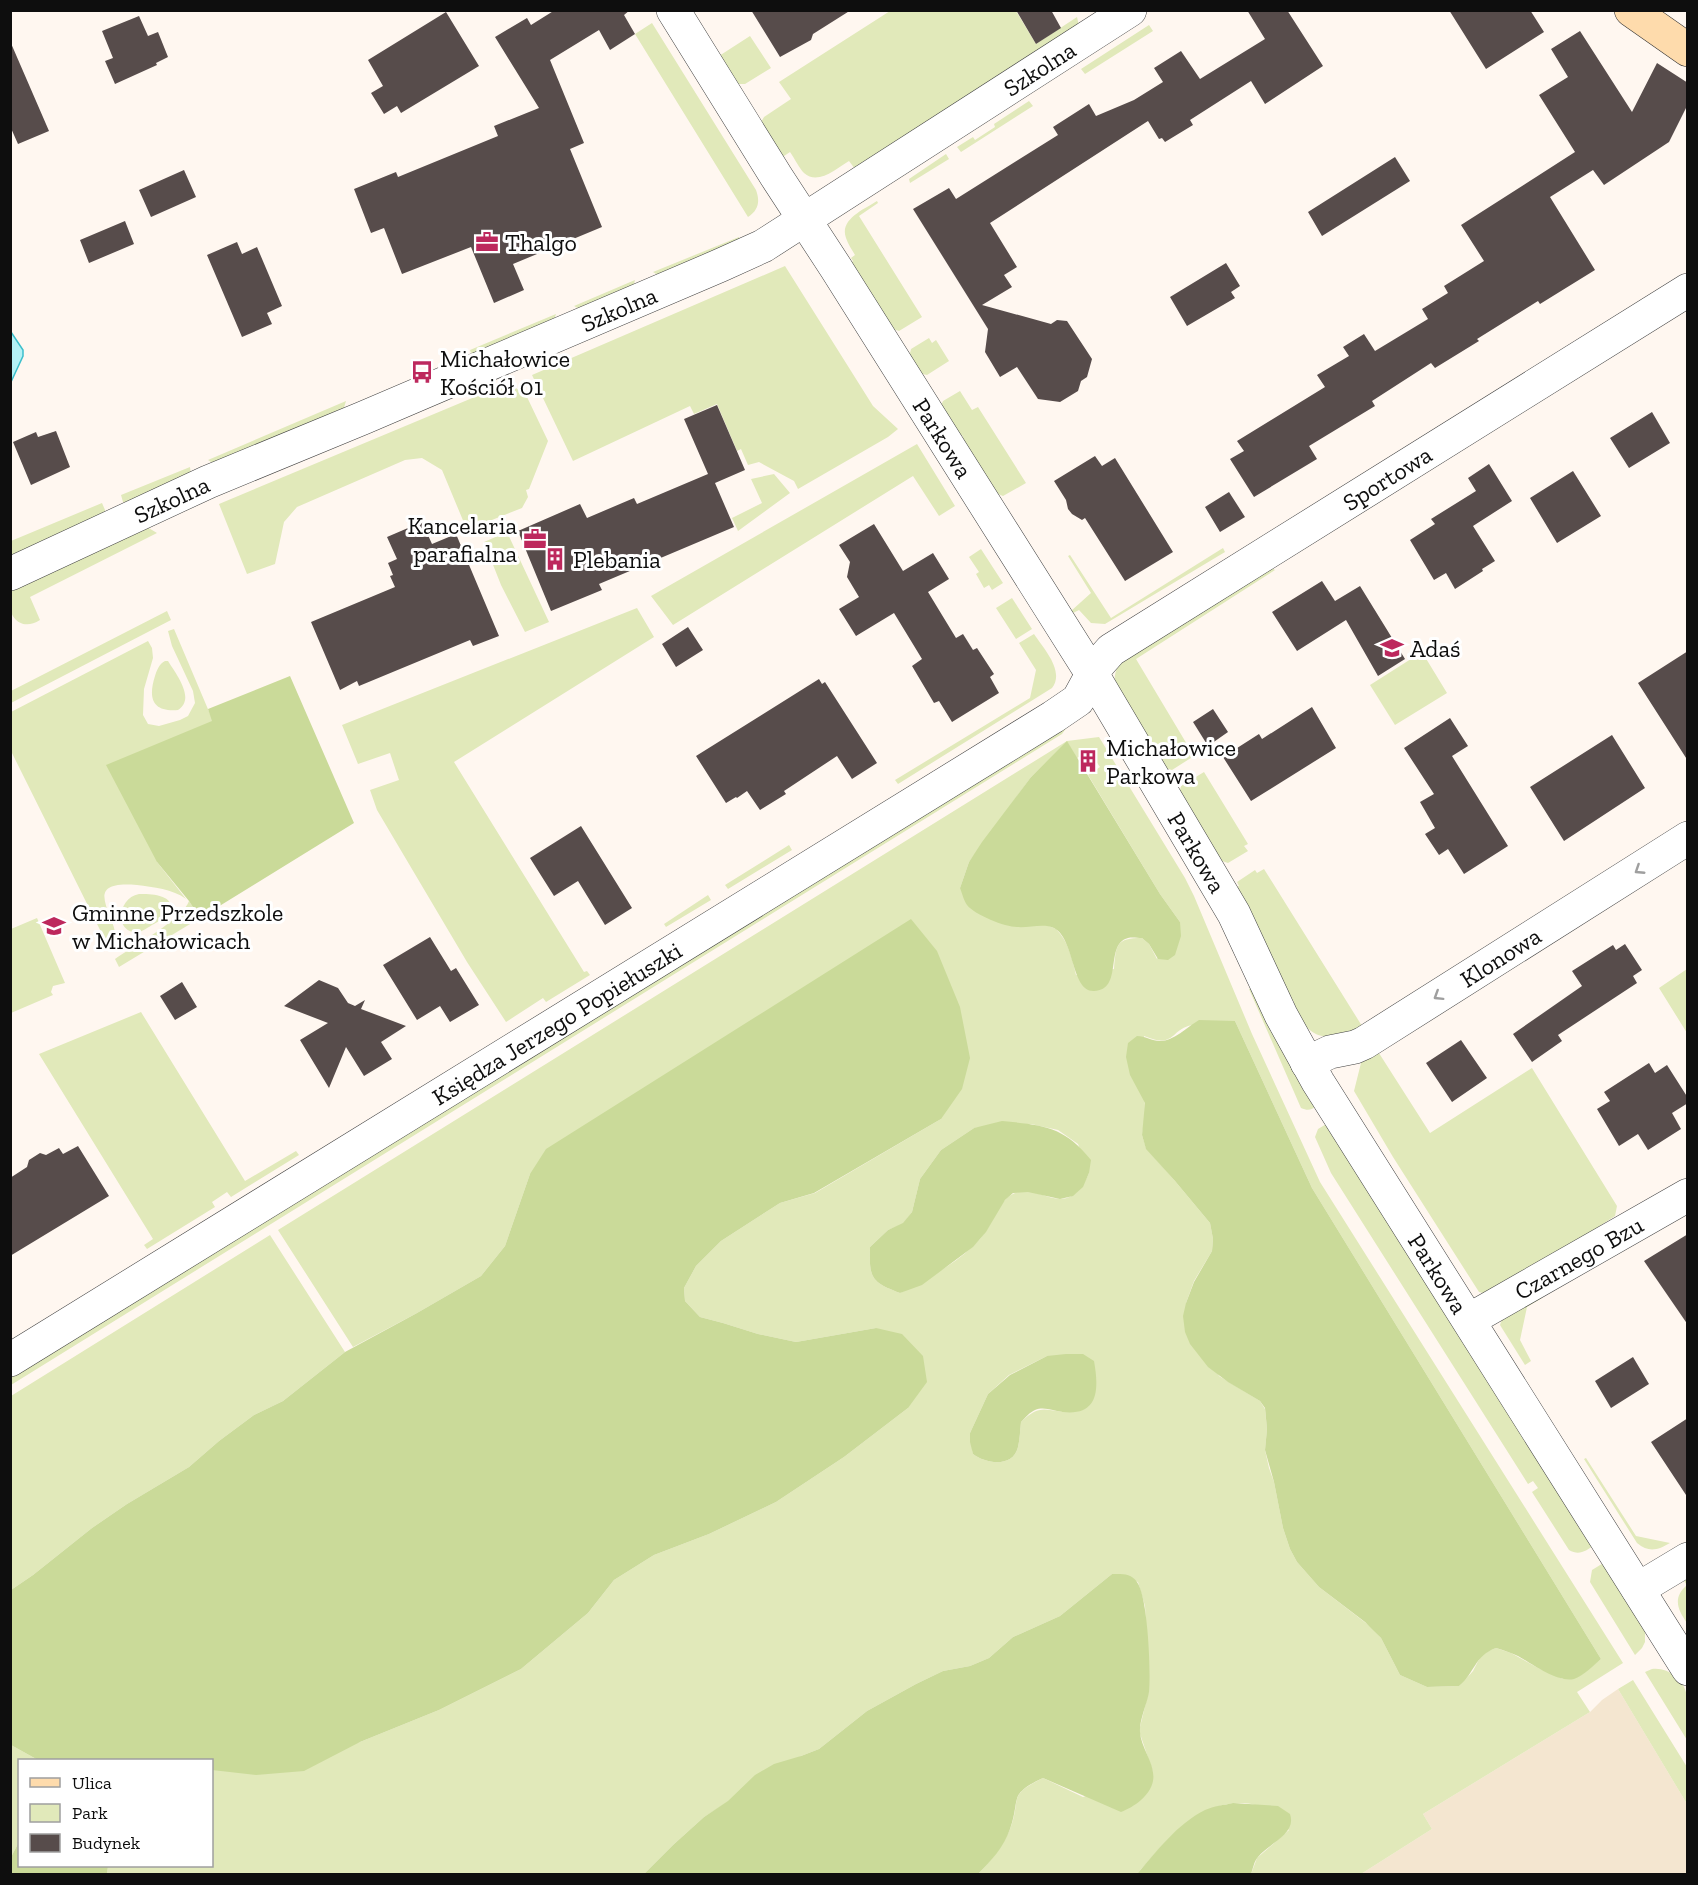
<svg xmlns="http://www.w3.org/2000/svg" width="1698" height="1885" viewBox="0 0 1698 1885" font-family="'Zilla Slab',serif">
  <rect width="100%" height="100%" fill="#fff7f0"/>
  <path fill="#f4e6d0" d="M1618,1689L1687,1804V1874H1361L1432,1829L1423,1814L1590,1712L1602,1700Z"/>
  <path fill="#e1e9ba" fill-rule="evenodd" d="M890,11H1016L1036,44L1077,17L1079,26L855,169L849,161C837,168 818,186 804,173C799,168 795,159 790,152L781,158L760,124L764,117L791,99L779,82Z
    M652,23L756,190C760,201 759,210 748,217L635,34Z
    M1149,25L1153,31L1085,74L1081,69Z
    M750,36L771,68L745,84H736L719,56Z
    M1029,101L1033,106L961,152L957,147L973,137L975,140L995,127L994,124Z
    M946,154L949,159L910,183L909,179Z
    M877,201L878,203L859,216L922,317L899,331L890,328L850,264L853,261L851,258L855,255C852,250 848,244 846,238C839,219 865,209 877,201Z
    M739,237L740,240L661,277L653,272Z
    M785,266L873,406L898,429L888,437L798,489L794,481L759,462L748,465L741,449L737,451L717,404L694,414L690,406L573,461L532,375Z
    M635,280L633,288L581,310L574,306Z
    M556,314L553,323L472,356L470,350Z
    M929,338L932,343L936,340L949,361L927,375L918,373L909,358L911,349Z
    M511,384L527,397L548,441L529,489L526,490L528,497L522,508L467,530L442,470L422,458L405,460L297,507L284,522L275,564L247,574L219,504L501,386Z
    M960,391L972,410L978,407L1026,483L1003,496L993,492L960,440L963,437L962,435L959,437L940,408L943,401Z
    M346,401L343,411L216,465L208,460Z
    M917,444L955,506L939,516L913,476L673,625L651,596Z
    M190,467L191,475L128,504L123,502L121,495Z
    M774,474L790,493L738,531L732,518L762,503L751,479Z
    M102,503L105,510V514L11,558V541Z
    M147,527L157,533L30,597L40,620C17,635 2,608 13,589Z
    M507,532L549,622L525,632L501,585L484,542Z
    M1223,548L1225,552L1105,624L1091,623L1079,610L1073,613L1071,611L1091,593L1068,556L1070,555L1111,618Z
    M981,549L1003,583L992,590L989,585L984,588L976,574L979,572L969,557Z
    M1270,567L1275,570L1136,659L1194,756L1172,770L1162,767L1115,687C1114,676 1115,669 1122,660Z
    M1012,598L1032,629L1016,639L996,608Z
    M637,608L654,637L454,762L584,972L587,971L590,975L546,1002L543,998L506,1022L467,962L377,810L370,790L399,780L390,753L358,764L342,725Z
    M167,611L171,620L11,703V691Z
    M174,629L213,721L157,862L186,899C173,889 153,887 137,885C73,879 125,922 114,945L109,948L11,751V712L148,641L152,648L153,658L144,689L143,715L148,724L159,726L180,720L188,716L195,703L193,691L172,646L168,631Z
    M1034,634C1044,649 1065,671 1052,688L898,784L895,780L1030,698L1036,670L1019,643Z
    M1422,652L1447,693L1395,725L1370,685Z
    M165,661H168C176,674 196,699 178,710C152,712 148,698 155,676C157,670 159,664 165,661Z
    M1067,727L1062,734L11,1385V1377L660,974Z
    M1099,737L1185,878L1194,896L1252,1034L1320,1182L1623,1663L1577,1692L1590,1712L1423,1814L1432,1829L1361,1874H1251L1257,1858L1289,1830C1280,1823 1265,1807 1255,1805C1245,1802 1233,1803 1223,1805C1183,1816 1163,1845 1137,1874H978C990,1862 1004,1845 1010,1829C1022,1798 1006,1796 1043,1778L1083,1797L1153,1772L1139,1731L1149,1690V1672L1145,1606L1138,1582L1112,1574L1060,1616L1013,1637L989,1658L970,1666L943,1671L916,1684L867,1711L819,1749L801,1756L704,1817L673,1845L644,1874H107L108,1866H212V1770L360,1742L439,1710L521,1669L588,1613L614,1580L654,1555L709,1534L776,1502L844,1457L908,1408L876,1328L796,1342L758,1334L723,1323L700,1317L685,1301L684,1288L696,1266L721,1241L780,1203L815,1193L941,1119L530,1174L505,1246L481,1276L417,1313L353,1347L278,1230L1067,741ZM1067,742L1077,758L1089,751L1100,767L1088,775L1160,894L1180,922L1157,959L1149,944L1142,938C1116,938 1116,945 1114,969L1076,975C1072,958 1068,941 1056,929L960,888L969,862L1031,777ZM1235,1021L1312,1188L1601,1659L1581,1675L1563,1679L1538,1668L1511,1653L1496,1648C1479,1654 1481,1657 1473,1671C1469,1676 1463,1681 1459,1686L1427,1687L1400,1675L1381,1638L1371,1627L1319,1587L1297,1562L1290,1549L1283,1528L1274,1482L1269,1468L1265,1450L1267,1429L1265,1409L1260,1401L1219,1376L1186,1303L1194,1281L1212,1251L1213,1239L1210,1223L1175,1181L1146,1148L1142,1135L1145,1116L1144,1036C1176,1049 1169,1030 1192,1025C1206,1022 1221,1022 1235,1021ZM1031,1124L1058,1130L1078,1144L1089,1173C1065,1226 1039,1178 1011,1195C998,1203 994,1221 985,1232C982,1237 977,1242 973,1246C953,1266 925,1279 900,1293C871,1282 869,1278 870,1247L888,1230L903,1224L912,1212L920,1179L941,1150L974,1128ZM1047,1356L1062,1412C1041,1408 1037,1407 1021,1422C1020,1430 1020,1439 1018,1447C1013,1468 986,1464 973,1454L970,1433L988,1394L1009,1375Z
    M1204,772L1248,844L1244,846L1248,851L1228,863L1219,860L1179,794L1181,786Z
    M789,845L792,850L728,889L725,885Z
    M1264,869L1362,1026L1365,1031C1324,1037 1317,1046 1292,1008L1294,1001L1287,999L1235,888L1239,886L1237,882L1255,870L1257,873Z
    M139,894C151,894 171,894 172,909C168,916 161,920 154,924C148,927 140,934 133,932C115,929 118,898 139,894Z
    M708,895L711,900L666,927L664,924Z
    M189,901L200,918L119,967L115,959C132,947 183,919 189,901Z
    M37,918L65,983L53,986L51,992L53,995L11,1013V929Z
    M1687,969V1033L1659,988Z
    M1253,988L1317,1106C1311,1110 1308,1111 1301,1108L1249,989Z
    M141,1012L245,1181L296,1151L299,1155L231,1197L227,1192L212,1202L215,1207L147,1249L144,1245L153,1239L39,1054Z
    M1377,1050L1430,1133L1532,1068L1617,1206L1615,1216L1529,1272L1487,1294L1479,1292L1393,1157L1354,1091L1362,1059Z
    M1328,1123L1594,1545C1586,1551 1579,1556 1569,1550L1532,1492L1538,1488L1533,1481L1528,1484L1331,1173L1315,1137L1318,1129Z
    M270,1235L345,1352L283,1401L254,1415L219,1441L189,1467L127,1504L92,1528L33,1575L11,1590V1396Z
    M1538,1292L1542,1298L1527,1307L1520,1340L1531,1361L1525,1365L1500,1325L1503,1316Z
    M1586,1458L1636,1536L1670,1543C1658,1550 1649,1553 1637,1543L1584,1459Z
    M1605,1562L1645,1626V1642L1642,1648L1635,1655L1590,1582L1592,1570Z
    M1687,1573V1623C1678,1610 1672,1598 1687,1585L1681,1577Z
    M1652,1669C1668,1667 1684,1679 1687,1696C1690,1709 1687,1726 1687,1740L1645,1672Z
    M1633,1680L1687,1767V1804L1618,1689Z
    M11,1745L38,1760H20L19,1842L11,1857Z"/>
  <path fill="#cada99" d="M290,676L354,823L200,918L189,901L157,862L106,765L212,721L208,709Z
    M1067,741L1160,894L1180,922L1181,936L1175,955L1168,960L1158,959L1149,944L1142,938C1138,938 1132,937 1128,938C1104,944 1124,990 1094,991C1071,992 1075,939 1054,928C1044,923 1029,928 1017,927C1005,927 975,915 967,905C964,901 962,893 960,888L969,862L982,842L1031,777Z
    M911,919L937,951L960,1007L970,1058L962,1089L941,1119L814,1193L780,1203L721,1241L696,1266L684,1288L685,1301L700,1317L723,1323L758,1334L796,1342L876,1328L902,1334L923,1356L927,1382L908,1408L844,1457L776,1502L709,1534L654,1555L614,1580L588,1613L521,1669L439,1710L360,1742L304,1771L256,1775L212,1770V1760H38L11,1745V1590L33,1575L92,1528L127,1504L189,1467L219,1441L254,1415L283,1401L345,1352L417,1313L481,1276L505,1246L530,1174L546,1149Z
    M1199,1020L1235,1021L1312,1188L1601,1659C1594,1665 1583,1676 1574,1679C1558,1683 1532,1664 1518,1656C1511,1653 1504,1650 1496,1648C1474,1656 1475,1673 1459,1686L1427,1687L1400,1675L1381,1638L1365,1622L1319,1587L1297,1562L1290,1549L1283,1528L1274,1482L1265,1450L1267,1429L1265,1408L1260,1401L1228,1382L1208,1367L1190,1344L1185,1332L1183,1316L1186,1303L1194,1282L1212,1251L1213,1239L1210,1223L1175,1181L1146,1149L1142,1135L1145,1103L1130,1075L1126,1057L1128,1043L1137,1036C1145,1036 1152,1041 1160,1041C1174,1041 1187,1027 1199,1020Z
    M1002,1121C1043,1125 1064,1126 1091,1160L1089,1173L1083,1187L1073,1196L1060,1199L1028,1192L1013,1193L1005,1200L986,1232L973,1247L922,1285L900,1293C871,1282 869,1278 870,1247L888,1230L903,1223L912,1212L920,1179L941,1150L974,1128Z
    M1066,1354H1083L1094,1361C1099,1389 1099,1416 1063,1412C1054,1411 1044,1406 1035,1410C1030,1412 1025,1418 1021,1422C1020,1430 1020,1439 1018,1447C1013,1468 986,1464 973,1454L970,1442V1433L988,1394L1010,1375L1047,1356Z
    M1112,1574C1122,1574 1131,1573 1137,1582C1148,1597 1151,1672 1149,1692C1147,1704 1139,1721 1140,1732C1141,1749 1156,1764 1153,1781C1150,1796 1134,1807 1121,1812L1043,1778C1007,1795 1021,1798 1010,1829C1004,1847 991,1861 978,1874H644L673,1845L704,1817L728,1801L755,1775L774,1764L801,1756L819,1749L867,1711L916,1684L943,1671L970,1666L989,1658L1013,1637L1060,1616Z
    M1233,1803L1278,1806L1290,1814C1297,1834 1269,1843 1258,1857C1254,1861 1253,1869 1251,1874H1137C1157,1851 1177,1824 1205,1810C1214,1806 1224,1805 1233,1803Z
    M19,1842L20,1866H108L107,1874H11V1857Z"/>
  <path fill="#b5f1f5" stroke="#3dbfcb" stroke-width="1.5" d="M11,332L23,350V356L11,382Z"/>
  <path fill="#574c4b" d="M555,10H630L624,15L635,34L610,50L599,30L550,60L584,143L570,149L602,227L513,264L524,290L494,303L471,247L402,274L384,228L371,233L354,189L396,172L398,177L498,136L494,126L539,108L495,37L527,18L531,25Z
    M751,10H851L813,34L811,40L780,57Z
    M1016,10H1051L1061,28L1036,44Z
    M1247,10H1287L1323,66L1265,104L1251,81L1190,120L1193,125L1165,142L1162,138L1159,139L1148,121L990,223L1017,267L1004,275L1012,287L982,305L1051,324L1057,320L1067,321L1092,359L1087,377L1081,381L1078,391L1060,402L1038,399L1017,367L1000,377L985,352L988,329L913,209L949,188L956,199L1058,135L1053,127L1089,104L1096,116L1134,100L1163,82L1154,68L1181,51L1200,79L1265,39Z
    M1449,10H1530L1544,32L1486,69Z
    M446,12L479,66L401,113L397,106L384,114L371,93L383,86L368,60Z
    M139,16L148,36L158,32L168,57L156,63L157,65L115,84L105,61L113,58L102,31Z
    M1580,31L1632,112L1657,63L1688,83V104L1669,142L1604,185L1593,170L1550,197L1595,270L1540,304L1538,301L1477,339L1479,341L1435,368L1431,363L1372,401L1375,406L1309,446L1317,459L1254,497L1230,459L1244,451L1237,441L1325,387L1317,375L1349,356L1343,347L1364,334L1375,351L1428,319L1422,309L1448,293L1444,286L1484,261L1461,225L1575,152L1539,95L1568,77L1551,49Z
    M10,41L49,131L18,144L10,126Z
    M1395,157L1410,181L1322,236L1308,212Z
    M184,170L196,197L151,217L139,190Z
    M125,221L134,244L89,263L80,240Z
    M237,242L242,254L257,247L282,306L267,313L272,324L242,337L207,255Z
    M1226,263L1240,286L1231,292L1235,298L1187,326L1170,297Z
    M717,405L745,470L715,483L734,527L599,584L602,590L551,611L518,531L580,504L587,518L634,498L637,504L708,474L684,419Z
    M1652,412L1670,443L1629,468L1610,438Z
    M56,431L70,467L31,485L13,442L36,432L38,437Z
    M1095,456L1102,466L1115,458L1173,552L1125,581L1085,518L1082,520L1072,514L1068,509L1066,500L1054,481Z
    M1489,464L1512,501L1473,526L1495,561L1482,569L1483,571L1455,589L1446,573L1434,580L1410,540L1435,524L1431,519L1476,491L1468,478Z
    M1573,471L1601,516L1557,543L1530,498Z
    M1229,492L1245,517L1220,532L1205,507Z
    M422,522L432,544L456,534L499,636L473,646L470,640L359,686L357,681L340,690L311,622L395,587L390,576L393,575L388,563L397,559L387,537Z
    M874,524L903,571L933,553L949,579L928,592L956,638L963,634L973,650L977,648L994,674L990,677L999,693L952,722L939,701L934,703L912,666L922,659L894,613L856,636L839,609L859,597L847,577L850,562L839,545Z
    M1322,581L1335,601L1360,586L1405,659L1378,676L1346,620L1297,651L1272,612Z
    M688,627L703,650L676,667L662,644Z
    M1688,651V761L1638,683Z
    M819,679L822,684L825,682L877,763L852,779L837,756L784,791L786,794L760,810L747,791L737,798L736,797L726,803L696,756Z
    M1312,707L1336,748L1251,801L1223,757L1259,734L1262,739Z
    M1213,709L1228,732L1208,746L1193,722Z
    M1450,718L1468,746L1452,756L1508,846L1464,874L1448,849L1439,855L1425,834L1435,828L1420,802L1434,794L1404,748Z
    M1612,735L1645,788L1564,841L1530,787Z
    M581,826L632,908L605,925L578,881L554,896L530,858Z
    M430,937L451,971L456,968L479,1005L450,1022L440,1006L417,1020L383,965Z
    M1625,944L1642,970L1633,976L1637,983L1558,1035L1562,1041L1532,1062L1513,1034L1582,986L1572,971L1613,945L1616,950Z
    M319,980L338,988L348,1003L355,1006L365,1000L361,1009L406,1026L381,1042L392,1059L364,1076L346,1047L329,1088L300,1040L328,1023L284,1006Z
    M182,982L197,1007L175,1020L160,996Z
    M1461,1040L1487,1078L1452,1102L1426,1063Z
    M1649,1063L1655,1073L1667,1065L1688,1098V1103L1672,1113L1681,1129L1648,1150L1638,1134L1619,1146L1597,1109L1610,1101L1604,1092Z
    M78,1146L109,1196L10,1256V1178L27,1167L29,1160L40,1153L46,1155L59,1148L63,1154Z
    M1688,1234V1325L1644,1261Z
    M1633,1357L1649,1384L1611,1408L1595,1381Z
    M1688,1418V1498L1651,1442Z"/>
  <g fill="none" stroke-linecap="round" stroke-linejoin="round">
    <g stroke="#414141" stroke-width="34">
      <g id="street">
        <path id="s1" d="M673,10L776,176L836,268L1092,674L1234,914L1281,1015L1318,1082L1688,1669"/>
        <path id="s2" d="M10,574L208,482L363,418L721,265L763,246L1130,10"/>
        <path id="s3" d="M1307,1063L1330,1052L1355,1047L1364,1043L1688,838"/>
        <path id="s4" d="M1469,1320L1688,1195"/>
        <path id="s5" d="M10,1360L1053,717L1078,700L1096,667L1111,650L1688,290"/>
        <path d="M1638,1589L1688,1559"/>
      </g>
    </g>
    <g stroke="#303030" stroke-width="34">
      <path id="secondary" d="M1631,10L1688,50"/>
    </g>
    <use href="#street" stroke="#fff" stroke-width="33"/>
    <use href="#secondary" stroke="#fedbac" stroke-width="33"/>
  </g>
  <defs><path id="oneway-chevron" d="M-2-3.5L2.5 0L-2 3.5" fill="none" stroke-width="1.6" stroke-linecap="round" stroke-linejoin="round" transform="scale(1.5)"/></defs>
  <g stroke="#9f9f9f">
    <use href="#oneway-chevron" transform="translate(1639 870) rotate(147)"/>
    <use href="#oneway-chevron" transform="translate(1438 996) rotate(148)"/>
  </g>
  <defs>
    <g id="office-bare" transform="scale(1.8)"><path d="M-6-3h4V-5.5h4V-3h4V5H-6ZM-1-4.5V-3h2v-1.5ZM-6 0V1H6V0Z" fill="#bd285d" stroke="#fff" stroke-width="2.5" paint-order="stroke"/></g>
    <g id="bus-bare" transform="scale(1.8)"><path d="M-5-6H5V4H4V6H2V4H-2V6H-4V4H-5ZM-3.5-4V0h7V-4ZM-3.5 1.2v1.5H-2V1.2ZM2 1.2v1.5H3.5V1.2Z" fill="#bd285d" stroke="#fff" stroke-width="2.5" paint-order="stroke"/></g>
    <g id="building-bare" transform="scale(1.8)"><path d="M-4-6H4V6H1V3H-1V6H-4ZM-2.5-4.3h1.7v1.8h-1.7ZM.8-4.3h1.7v1.8H.8ZM-2.5-1h1.7V.8h-1.7ZM.8-1h1.7V.8H.8Z" fill="#bd285d" stroke="#fff" stroke-width="2.5" paint-order="stroke"/></g>
    <g id="school-bare" transform="scale(1.8)"><path d="M0-5L7-2L0 1L-7-2ZM-4 1L0 2.5L4 1V4Q0 6-4 4Z" fill="#bd285d" stroke="#fff" stroke-width="2.5" paint-order="stroke"/></g>
  </defs>
  <g fill-rule="evenodd">
    <use href="#office-bare" x="487" y="242"/>
    <use href="#bus-bare" x="422" y="372"/>
    <use href="#office-bare" x="535" y="539"/>
    <use href="#building-bare" x="555" y="559"/>
    <use href="#school-bare" x="1392" y="648"/>
    <use href="#building-bare" x="1088" y="761"/>
    <use href="#school-bare" x="54" y="926"/>
  </g>
  <g text-anchor="middle" dominant-baseline="central" stroke-width="6" stroke-linejoin="round" paint-order="stroke">
    <g font-size="24" fill="#0e0e0e" stroke="#fff">
      <text stroke="none"><textPath href="#s2" startOffset="1150">Szkolna</textPath></text>
      <text stroke="none"><textPath href="#s2" startOffset="664">Szkolna</textPath></text>
      <text stroke="none"><textPath href="#s1" startOffset="506">Parkowa</textPath></text>
      <text stroke="none"><textPath href="#s5" startOffset="1641">Sportowa</textPath></text>
      <text stroke="none"><textPath href="#s2" startOffset="178">Szkolna</textPath></text>
      <text stroke="none"><textPath href="#s1" startOffset="992">Parkowa</textPath></text>
      <text stroke="none"><textPath href="#s3" startOffset="222">Klonowa</textPath></text>
      <text stroke="none"><textPath href="#s5" startOffset="642">Księdza Jerzego Popiełuszki</textPath></text>
      <text stroke="none"><textPath href="#s4" startOffset="126">Czarnego Bzu</textPath></text>
      <text stroke="none"><textPath href="#s1" startOffset="1478">Parkowa</textPath></text>
    </g>
    <g font-size="24" fill="#0e0e0e" stroke="#fff" text-anchor="start">
      <text x="505" y="242">Thalgo</text>
      <text x="440" y="358">Michałowice<tspan x="440" dy="28">Kościół 01</tspan></text>
      <text x="517" y="525" text-anchor="end">Kancelaria<tspan x="517" dy="28">parafialna</tspan></text>
      <text x="573" y="559">Plebania</text>
      <text x="1410" y="648">Adaś</text>
      <text x="1106" y="747">Michałowice<tspan x="1106" dy="28">Parkowa</tspan></text>
      <text x="72" y="912">Gminne Przedszkole<tspan x="72" dy="28">w Michałowicach</tspan></text>
    </g>
  </g>
  <rect width="1698" height="1885" fill="none" stroke="#0e0e0e" stroke-width="24"/>
  <rect x="18" y="1759" width="195" height="108" fill="#ffffff" stroke="#9f9f9f" stroke-width="1.5"/>
  <rect x="30" y="1778" width="30" height="9" fill="#fedbac" stroke="#9f9f9f" stroke-width="1.5"/>
  <text x="72" y="1789" font-size="18" fill="#0e0e0e">Ulica</text>
  <rect x="30" y="1804" width="30" height="18" fill="#e1e9ba" stroke="#9f9f9f" stroke-width="1.5"/>
  <text x="72" y="1819" font-size="18" fill="#0e0e0e">Park</text>
  <rect x="30" y="1834" width="30" height="18" fill="#574c4b" stroke="#9f9f9f" stroke-width="1.5"/>
  <text x="72" y="1849" font-size="18" fill="#0e0e0e">Budynek</text>
</svg>
